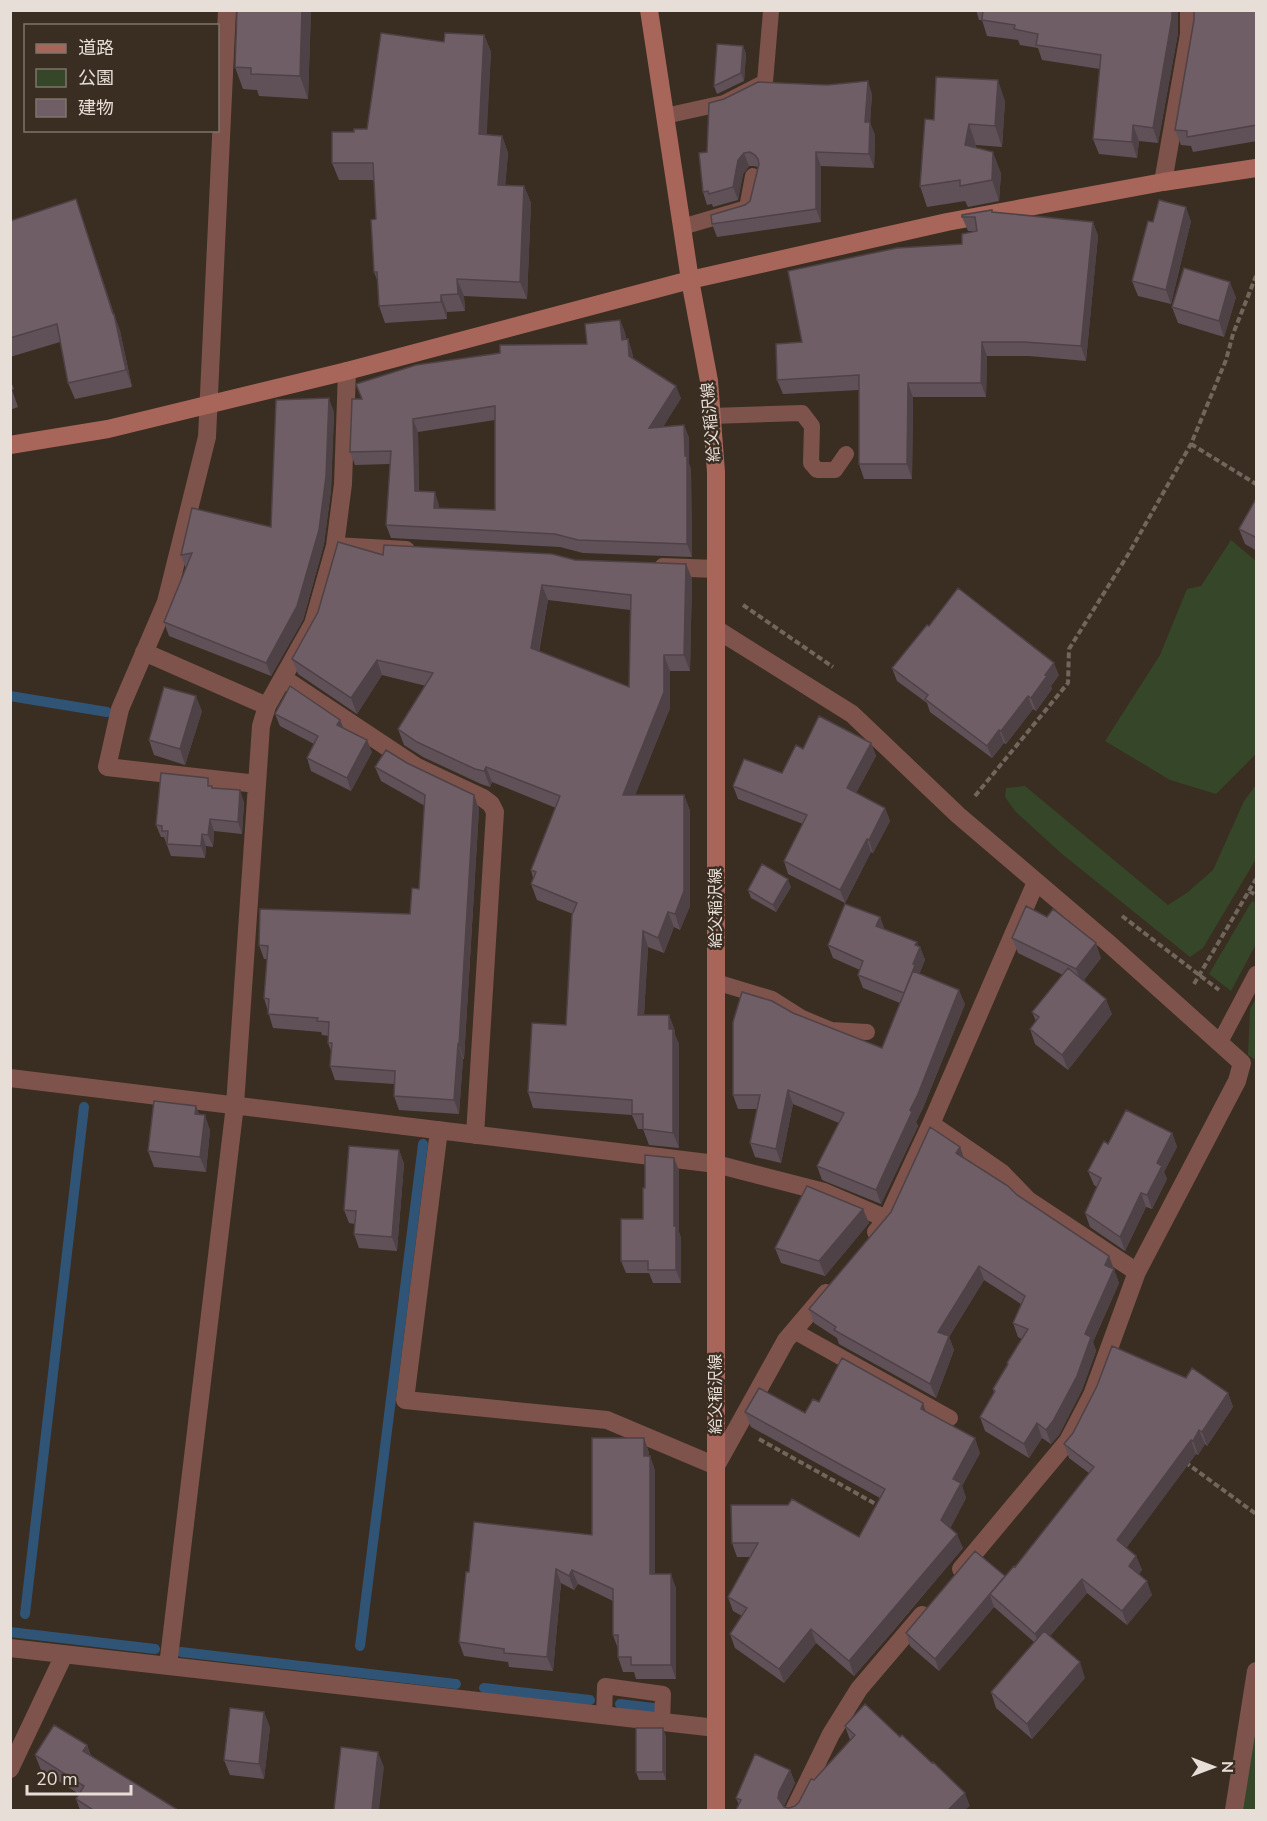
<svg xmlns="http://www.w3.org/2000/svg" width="1267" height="1821" viewBox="0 0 1267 1821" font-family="'Nunito Sans','Noto Sans JP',sans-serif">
  <rect width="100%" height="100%" fill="#3a2d22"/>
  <path fill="#354728" d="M1231,540L1256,561V754L1216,794L1170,780L1105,741L1160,655L1187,589L1201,586Z
    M1256,785V859L1203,948L1190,957L1062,854L1015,811L1005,797L1006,788L1025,786L1168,905L1188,892L1213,870L1244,801Z
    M1252,901L1256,903V944L1231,991L1209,974Z
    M1256,998V1060L1248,1055L1250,1009Z
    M1256,1713V1810H1241Z"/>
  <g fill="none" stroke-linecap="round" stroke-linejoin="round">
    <path stroke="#305475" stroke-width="10" d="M10,696L107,712
      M25,1614L84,1107
      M10,1632L155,1649
      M360,1646L423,1144
      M181,1652L456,1684
      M484,1688L590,1700
      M620,1704L653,1708"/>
    <path stroke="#71665c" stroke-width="4" stroke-dasharray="6 3" stroke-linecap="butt" d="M1191,444L1256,484
      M743,605L833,667
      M975,796L1068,683L1069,649L1129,553L1191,444L1226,360L1233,334L1256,276
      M1249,891L1256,895
      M1122,916L1219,990
      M1194,984L1256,879
      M759,1439L881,1507
      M1185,1462L1256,1514"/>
    <path stroke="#7d534c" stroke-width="16" d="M665,116L724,103L765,82L771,11
      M682,227L747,208L753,176
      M711,416L802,413L812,426L811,463L817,470H835L846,454
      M716,982L772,999L802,1018L831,1030L867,1032
      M1220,1042L1256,974
      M794,1331L950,1418
      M604,1716L605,1686L663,1694L662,1722"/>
    <path stroke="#7d534c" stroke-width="18" d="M227,10L207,437L166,602L120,709L107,767L257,784
      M1163,182L1189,34V10
      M335,546L406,550
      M663,567L716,569
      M716,629L852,714L958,815L1106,941L1242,1063L1237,1081L1137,1272L1092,1395L1068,1441L961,1569
      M144,652L267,706
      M283,678L417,767L483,798L491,804L495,812L475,1135
      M10,1078L716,1164L824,1192L887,1219
      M931,1124L1002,1173L1028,1200L1137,1272
      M439,1130L405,1400L607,1420L716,1466L786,1340L826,1293
      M876,1232L887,1219L931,1124L1036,882
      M10,1648L716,1728
      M168,1666L235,1105L261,726L267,706L313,624L335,546L343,484L347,371
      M10,1769L64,1655
      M794,1810L831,1734L859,1689L922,1615
      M1234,1810L1256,1671"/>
    <path stroke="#a8665b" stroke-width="18" d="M649,10L690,280L709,381L716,472V1810
      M10,445L108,429L347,371L690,280L947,222L1163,182L1256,168"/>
  </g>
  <path fill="#605158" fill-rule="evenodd" d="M237,10H311L308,99L259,96L257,90L243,89L235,67Z
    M976,10H1178V33L1158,143L1139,141L1137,158L1099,154L1093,139L1100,69L1042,60L1038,48L1020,45L1018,40L987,36L982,20H979Z
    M1257,10V141L1193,152L1191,146L1181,145L1175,130L1194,20Z
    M484,35L491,52L486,135L502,136L508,153L505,185L524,186L531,203L527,299L464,296L465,311L447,312V319L385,323L379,306L378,282L374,272L376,219L374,180H339L332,163L354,132L367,129L444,42Z
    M743,46L746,54L744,81L717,94L714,86Z
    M872,94L870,123L875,135L874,168L821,166V222L717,237L712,224L750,201L758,167L754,166H749L743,174L738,200L713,207L712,204L707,205L703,192L707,152Z
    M1005,101L1002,147L976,145V148L1001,173L999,201L968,207L965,201L927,207L920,186L934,120Z
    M76,199L114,314L120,331L132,387L75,399L68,383L60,342L10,357V221Z
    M992,210L993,212L1093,222L1098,236L1086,361L1029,356H987L986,397H913L912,479H864L859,464V390L783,394L777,380L802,342L962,244L977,231H968L962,217Z
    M1191,221L1171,304L1138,296L1132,281L1153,222Z
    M1236,297L1224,337L1178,323L1172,307Z
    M620,320L625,333L626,339H628L632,352L633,358L681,398L663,427L684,425L689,438V464L691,469L692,557L583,553L560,547L391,538L386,525L390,464L355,465L350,452L362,399L587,344ZM495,420V510L439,508V505L419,491L418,432Z
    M10,379L14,389L12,390L18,407L10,410Z
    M334,412L331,490L324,544L303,620L271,676L169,636L164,622L186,569L181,555L271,527Z
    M1257,497V551L1245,544L1239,529Z
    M383,555L575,560L686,564L692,579L690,671H670V708L635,795H684L690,811V906L680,930L674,927L664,953L648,947L644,1015H669L675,1031V1035L679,1044V1148L649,1145L643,1129H638L632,1115L533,1108L528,1092L566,1025L573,914L537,900L531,884L533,878L531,870L556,808L492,782L490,787L481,784L423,757L404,745L398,729L426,686L382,675L357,714L298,674L292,659ZM548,600L630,610L629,687L539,652Z
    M892,668L1059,675L1051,686L1052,689L1036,711L1033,709L1006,744L1004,743L992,758L930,712L927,703L897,681Z
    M202,711L185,765L154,755L149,740Z
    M275,714L340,720L343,727L372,752L351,791L311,771L307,758L314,744L280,726Z
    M871,743L876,756L856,793L885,808L890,821L873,853L871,852L845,903L788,874L784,861L803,824L738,799L733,786L782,773L803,749Z
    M407,763L474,795L479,809L464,1059H463L459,1114L399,1110L394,1096V1084L335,1080L330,1066L331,1051L328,1043L329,1036L322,1035L321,1032L273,1028L264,998L267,959H264L259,945L410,914L419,889L425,806L381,781L375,767Z
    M211,786L213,788L244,802L242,834L214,831L213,847L206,846L205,858L171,856L164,837H161L156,825Z
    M791,887L776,912L751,898L748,890Z
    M880,917L884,929L920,947L925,960L919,974L965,1004L923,1108L916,1122L918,1126L881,1204L822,1180L817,1166L839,1123L793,1104L781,1163L755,1157L750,1143L757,1109H738L733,1095L793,1013L882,1048L900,1003L863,988L858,975L860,970L833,958L828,945Z
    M1012,938L1101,958L1084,980L1112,1014L1068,1070L1035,1044L1030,1029L1036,1021L1032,1012L1063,975L1018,953Z
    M199,1114L210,1130L206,1172L154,1167L148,1151Z
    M1172,1133L1177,1147L1164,1172L1167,1179L1152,1209L1146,1207L1125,1251L1090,1227L1085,1213L1097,1187L1094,1185L1088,1171L1108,1144Z
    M960,1147L963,1157L1017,1195L1109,1256L1119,1283L1093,1342L1096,1351L1082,1390L1059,1435L1051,1444L1042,1438L1029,1458L985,1431L980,1417L994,1393L993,1389L1008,1365L1007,1363L1022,1339L1018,1337L1013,1323L1021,1304L984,1280L949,1337L954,1350L936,1398L839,1344L837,1338L814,1323L809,1309Z
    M399,1150L404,1164L397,1251L359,1248L354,1234L355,1224L349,1223L344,1210Z
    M674,1158L679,1171V1232L681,1238V1283H653L649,1273H626L621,1261L643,1219L645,1188Z
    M863,1209L869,1223L825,1276L781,1263L775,1248Z
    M1186,1378L1228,1393L1233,1407L1207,1446L1205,1444L1198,1455L1196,1454L1126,1548L1136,1556L1142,1570L1139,1574L1152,1595L1127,1625L1087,1593L1050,1636L1085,1678L1032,1739L996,1708L991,1692L1034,1642L994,1607L939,1671L910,1646L906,1633L1005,1576L1015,1567L1089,1473L1069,1458L1064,1444Z
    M819,1402L926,1412L980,1453L962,1486L966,1498L950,1528L963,1548L893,1631L854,1676L816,1643L784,1683L735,1648L730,1634L742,1616L733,1611L728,1597L750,1557H737L732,1543L859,1537L880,1498L751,1427L745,1412L805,1413Z
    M644,1438L649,1453V1456H650L655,1471V1574L676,1588V1679H636L634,1672H623L618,1657V1649L613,1635V1601L578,1584L574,1590L561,1583L553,1671L509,1667L508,1662L464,1656L459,1642L469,1572L592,1535Z
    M845,1726L970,1806L736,1810L739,1805L736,1798L790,1770L795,1783L784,1806L789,1808L795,1806L799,1802L814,1780L850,1740Z
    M270,1727L264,1779L230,1775L224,1760Z
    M666,1736V1780H639L636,1772Z
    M87,1745L91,1756L178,1810H80L76,1799L79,1794L41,1770L35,1755Z"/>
  <path fill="#4e4247" d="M302,10H311L308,99L300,76Z
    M1172,10H1178V33L1158,143L1153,128Z
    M484,35L491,52L486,151L479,134Z
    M743,46L746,54L744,81L741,73Z
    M998,80L1005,101L1002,147L995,126Z
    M868,81L872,94L870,123L875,135L874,168L869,154L865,122Z
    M969,124L976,145L973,166L965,145Z
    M1133,125L1139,141L1137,158L1132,142Z
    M502,136L508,153L504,202L498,185Z
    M816,152L821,166V222L816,209Z
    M993,152L1001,173L999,201L992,180Z
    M744,153L749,166L743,174L738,200L733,187L738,160Z
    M524,186L531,203L527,299L520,282Z
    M76,199L115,320L114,314L120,331L132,387L126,370Z
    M1186,207L1191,221L1171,304L1166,290Z
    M1093,222L1098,236L1086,361L1081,346Z
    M457,279L464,296L465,311L458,294Z
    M1230,282L1236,297L1224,337L1219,321Z
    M441,295L447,312V319L441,302Z
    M620,320L625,333L627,353L622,340Z
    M628,339L632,352L634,369L629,356Z
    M982,342L987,356L986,397L981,383Z
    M908,383L913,397L912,479L907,464Z
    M676,386L681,398L654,441L649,428Z
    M329,398L334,412L331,490L324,544L303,620L271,676L266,663Z
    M413,419L418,432L419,504L415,491Z
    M684,425L689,438V464L691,469L692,557L687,544Z
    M435,492L439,505V521L434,508Z
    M686,564L692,579L690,671L684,655Z
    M542,585L548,600L536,664L531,648Z
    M664,655L670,671V708L629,811L623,795Z
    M377,660L382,675L357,714L351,698Z
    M1054,663L1059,675L1051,686L1052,689L1036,711L1031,698L1045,675Z
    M196,696L202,711L185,765L180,749Z
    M1028,696L1033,709L1006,744L1001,731Z
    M340,720L345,732L337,725Z
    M999,730L1004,743L992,758L987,746Z
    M367,740L372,752L351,791L347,778Z
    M871,743L876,756L852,801L847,788Z
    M486,767L492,782L490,787L484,771Z
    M240,790L244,802L242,834L238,822Z
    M474,795L479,809L464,1059L459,1045Z
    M684,795L690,811V906L680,930L675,914Z
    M885,808L890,821L873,853L869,840Z
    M210,819L214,831L213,847L208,835Z
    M202,834L206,846L205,858L201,846Z
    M867,839L871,852L845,903L840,890Z
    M788,879L791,887L776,912L773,905Z
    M668,912L674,927L664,953L658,938Z
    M880,917L885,930L876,926Z
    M643,931L648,947L643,1031L638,1015Z
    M917,942L919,949L920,947L925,960L919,975L904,993L913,964Z
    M1096,943L1101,958L1081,984L1076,969Z
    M959,990L965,1004L923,1108L916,1122L918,1126L881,1204L876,1190Z
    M1106,999L1112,1014L1068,1070L1062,1055Z
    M669,1015L675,1031V1035L679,1044V1148L673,1133Z
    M458,1044L463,1059L459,1114L454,1100Z
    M788,1090L793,1104L781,1163L776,1149Z
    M196,1106L202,1121L195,1114Z
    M205,1115L210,1130L206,1172L200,1157Z
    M1172,1133L1177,1147L1164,1172L1167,1179L1152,1209L1147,1195L1157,1163Z
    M960,1147L965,1161L956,1153Z
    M399,1150L404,1164L397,1251L392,1237Z
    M674,1158L679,1171V1232L681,1238V1283L676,1270L674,1226Z
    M1141,1193L1146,1207L1125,1251L1120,1237Z
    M863,1209L869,1223L825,1276L819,1261Z
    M1109,1256L1119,1283L1093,1342L1096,1351L1082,1390L1059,1435L1051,1444L1046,1430L1085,1334L1105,1265Z
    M979,1266L984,1280L949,1337L954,1350L936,1398L930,1384L938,1332Z
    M1228,1393L1233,1407L1207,1446L1202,1432Z
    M923,1403L928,1418L921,1409Z
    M1037,1423L1042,1438L1029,1458L1024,1444Z
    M1199,1430L1205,1444L1198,1455L1193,1441Z
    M644,1438L649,1453V1471L644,1456Z
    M975,1438L980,1453L962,1486L966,1498L947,1535L941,1520L953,1479Z
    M1191,1440L1196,1454L1122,1554L1117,1540Z
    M650,1456L655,1471V1588L650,1574Z
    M957,1534L963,1548L854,1676L849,1661Z
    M1136,1556L1142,1570L1134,1580L1129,1566Z
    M556,1569L561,1583L553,1671L547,1657Z
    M572,1570L578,1584L574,1590L569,1576Z
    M671,1574L676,1588V1679L671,1665Z
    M1082,1579L1087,1593L1040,1647L1035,1634Z
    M1147,1581L1152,1595L1127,1625L1122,1611Z
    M990,1595L994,1607L939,1671L935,1659Z
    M811,1629L816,1643L784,1683L779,1669Z
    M1080,1662L1085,1678L1032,1739L1027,1724Z
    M264,1712L270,1727L264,1779L259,1764Z
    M663,1728L666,1736V1780L663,1772Z
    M87,1745L92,1761L83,1751Z
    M378,1752L384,1767L379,1810H372Z
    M790,1770L795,1783L784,1805L783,1810L778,1798L779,1792Z
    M965,1793L970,1806L965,1810H948Z"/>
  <path fill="#705e66" stroke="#4e4247" stroke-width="1.5" fill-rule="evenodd" d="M237,10H302L300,76L251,74V68L235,67Z
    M983,10H1172V18L1153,128L1133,125L1132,142L1093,139L1101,55L1036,45L1038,34L1014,29L1015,25L982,20Z
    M1194,10H1257V125L1187,137V131L1175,130L1194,20Z
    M381,33L444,42L445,33L484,35L479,134L502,136L498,185L524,186L520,282L457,279L458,294L441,295V302L379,306L377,272H374L371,220L376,219L373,163H332V132H354V129H367Z
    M717,44L743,46L741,73L714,86Z
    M936,77L998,80L995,126L969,124L965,145L993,152L992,180L960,186V180L920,186L925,119L934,120Z
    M868,81L865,122H870L869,154L816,152V209L712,224L711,215L745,205L750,201L759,164L758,159L755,155L750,152L744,153L738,160L733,187L709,194L708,191L703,192L699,153L707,152L709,103L724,99L758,82L827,85Z
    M76,199L113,314H114L126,370L68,383L57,324L10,338V221Z
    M1159,200L1186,207L1166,290L1132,281L1148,221L1153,222Z
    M992,210V212L1093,222L1081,346L1024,342H982L981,383H908L907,464H859V375L777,380L776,344L802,342L788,271L897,248L962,244V234L977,231L975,217H962V215Z
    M1184,268L1230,282L1219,321L1172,307Z
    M620,320L622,340L628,339L629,356L676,386L649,428L684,425L685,456H687V544L578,540L555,534L386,525L391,451L350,452L352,399H362L356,384L416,365L500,353V345L587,344L585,324ZM495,406V510L434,508L435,492L415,491L413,419Z
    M329,398L326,476L319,530L297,606L266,663L164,622L192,553L181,555L192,508L271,527L276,400Z
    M1257,497V538L1239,529Z
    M338,542L383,555L384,545L552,554L575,560L686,564L684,655H664V692L623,795H684V891L675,914L668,912L658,938L643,931L638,1015H669V1029H673V1133L643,1129V1114H632V1100L528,1092L532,1023L566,1025L572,915L577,903L531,884L536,872L531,870L560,796L486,767L484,771L475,769L417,742L398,729L433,673L377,660L351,698L292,659L318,612ZM542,585L631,595L629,687L531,648Z
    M958,588L1054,663L1045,675L1047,676L1031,698L1028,696L1001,731L999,730L987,746L925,699L928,695L892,668L927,625L929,626Z
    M290,686L340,720L337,725L367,740L347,778L307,758L318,736L275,714Z
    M164,687L196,696L180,749L149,740Z
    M819,716L871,743L847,788L885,808L869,840L867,839L840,890L784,861L807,815L733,786L744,759L782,773L796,745L803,749Z
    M386,750L407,763L474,795L459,1045L458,1044L454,1100L394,1096L395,1071L330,1066L332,1043H328L329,1022L317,1021L318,1018L268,1014L269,999L264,998L268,946L259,945L260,909L410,914L412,888L419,889L425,795L375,767Z
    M161,773L208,778V786H212V788L240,790L238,822L210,819L208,835L202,834L201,846L167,844L168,831H162V826L156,825Z
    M762,864L788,879L773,905L748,890Z
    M845,904L880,917L876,926L917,942L915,945L920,947L913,964L915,965L904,993L858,975L863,961L828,945Z
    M1026,906L1047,917L1053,909L1096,943L1076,969L1012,938Z
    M1068,968L1106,999L1062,1055L1030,1029L1039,1017L1032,1012Z
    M913,971L959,990L918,1094L910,1110L912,1112L876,1190L817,1166L844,1113L788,1090L776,1149L750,1143L760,1095H733V1022L742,992L772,1001L793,1013L882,1048Z
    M154,1101L196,1106L195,1114L205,1115L200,1157L148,1151Z
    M1126,1110L1172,1133L1157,1163L1162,1166L1147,1195L1141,1193L1120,1237L1085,1213L1101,1178L1088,1171L1104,1141L1108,1144Z
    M930,1127L960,1147L956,1153L1008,1186L1017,1195L1109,1256L1105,1265L1114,1269L1085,1334L1091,1337L1077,1376L1053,1421L1046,1430L1037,1423L1024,1444L980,1417L995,1391L993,1389L1008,1364L1007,1363L1028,1329L1013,1323L1025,1296L979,1266L938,1332L949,1336L930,1384L834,1330L836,1327L809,1309L891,1212Z
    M349,1146L399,1150L392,1237L354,1234L356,1211L344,1210Z
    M645,1155L674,1158V1226H676V1270H648V1261H621V1219H643V1188H645Z
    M807,1186L863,1209L819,1261L775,1248Z
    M1112,1346L1186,1378L1192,1368L1228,1393L1202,1432L1199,1430L1193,1441L1191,1440L1117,1540L1136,1556L1129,1566L1147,1581L1122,1611L1082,1579L1035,1634L990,1594L1014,1566L1015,1567L1094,1467L1064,1444L1073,1433L1097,1386Z
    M842,1358L923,1403L921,1409L975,1438L953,1479L961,1483L941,1520L957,1534L849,1661L811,1629L779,1669L730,1634L747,1608L728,1597L758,1543H732L731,1505H788L792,1499L859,1537L885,1489L745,1412L759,1388L805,1413L813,1399L819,1402Z
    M592,1438H644V1456H650V1574H671V1665H631V1657H618V1635H613V1589L572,1570L569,1576L556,1569L547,1657L504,1653V1649L459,1642L465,1583L466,1572H469L474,1522L592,1535Z
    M975,1551L1005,1576L935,1659L906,1633Z
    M1044,1631L1080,1662L1027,1724L991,1692Z
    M865,1704L900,1737L902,1735L932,1763L933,1762L965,1793L948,1810H736L741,1800L736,1798L755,1754L790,1770L779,1792L778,1798L784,1807L789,1808L795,1806L799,1802L811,1779L814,1780L855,1735L845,1726Z
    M230,1708L264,1712L259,1764L224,1760Z
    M54,1725L87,1745L83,1751L178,1810H93L76,1799L84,1786L35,1755Z
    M636,1728H663V1772H636Z
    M341,1747L378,1752L372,1810H334Z"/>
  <g text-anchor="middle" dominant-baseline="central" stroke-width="5" stroke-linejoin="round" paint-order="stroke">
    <g font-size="16" fill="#e7ded7" stroke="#3a2d22">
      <text transform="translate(711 422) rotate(-95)">給父稲沢線</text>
      <text transform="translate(716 908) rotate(-90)">給父稲沢線</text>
      <text transform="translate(716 1394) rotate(-90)">給父稲沢線</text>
    </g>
  </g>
  <rect width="1267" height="1821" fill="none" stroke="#e7ded7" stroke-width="24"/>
  <rect x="24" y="24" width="195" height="108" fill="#3a2d22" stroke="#7f746a" stroke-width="1.5"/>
  <rect x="36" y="44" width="30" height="9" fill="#a8665b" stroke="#7f746a" stroke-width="1.5"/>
  <text x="78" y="54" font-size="18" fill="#e7ded7">道路</text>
  <rect x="36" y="69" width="30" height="18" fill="#354728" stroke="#7f746a" stroke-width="1.5"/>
  <text x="78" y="84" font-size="18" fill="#e7ded7">公園</text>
  <rect x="36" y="99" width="30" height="18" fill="#705e66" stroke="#7f746a" stroke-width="1.5"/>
  <text x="78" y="114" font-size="18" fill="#e7ded7">建物</text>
  <g transform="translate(1213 1767) rotate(90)" stroke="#3a2d22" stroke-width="4.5" paint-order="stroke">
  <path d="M0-4.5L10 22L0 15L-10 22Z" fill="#e7ded7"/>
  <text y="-9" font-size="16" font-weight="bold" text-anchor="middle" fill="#e7ded7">N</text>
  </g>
  <path d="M27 1785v9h104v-9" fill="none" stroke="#e7ded7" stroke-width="3"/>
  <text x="36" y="1785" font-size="18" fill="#e7ded7" stroke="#3a2d22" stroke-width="4.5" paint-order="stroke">20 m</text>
</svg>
